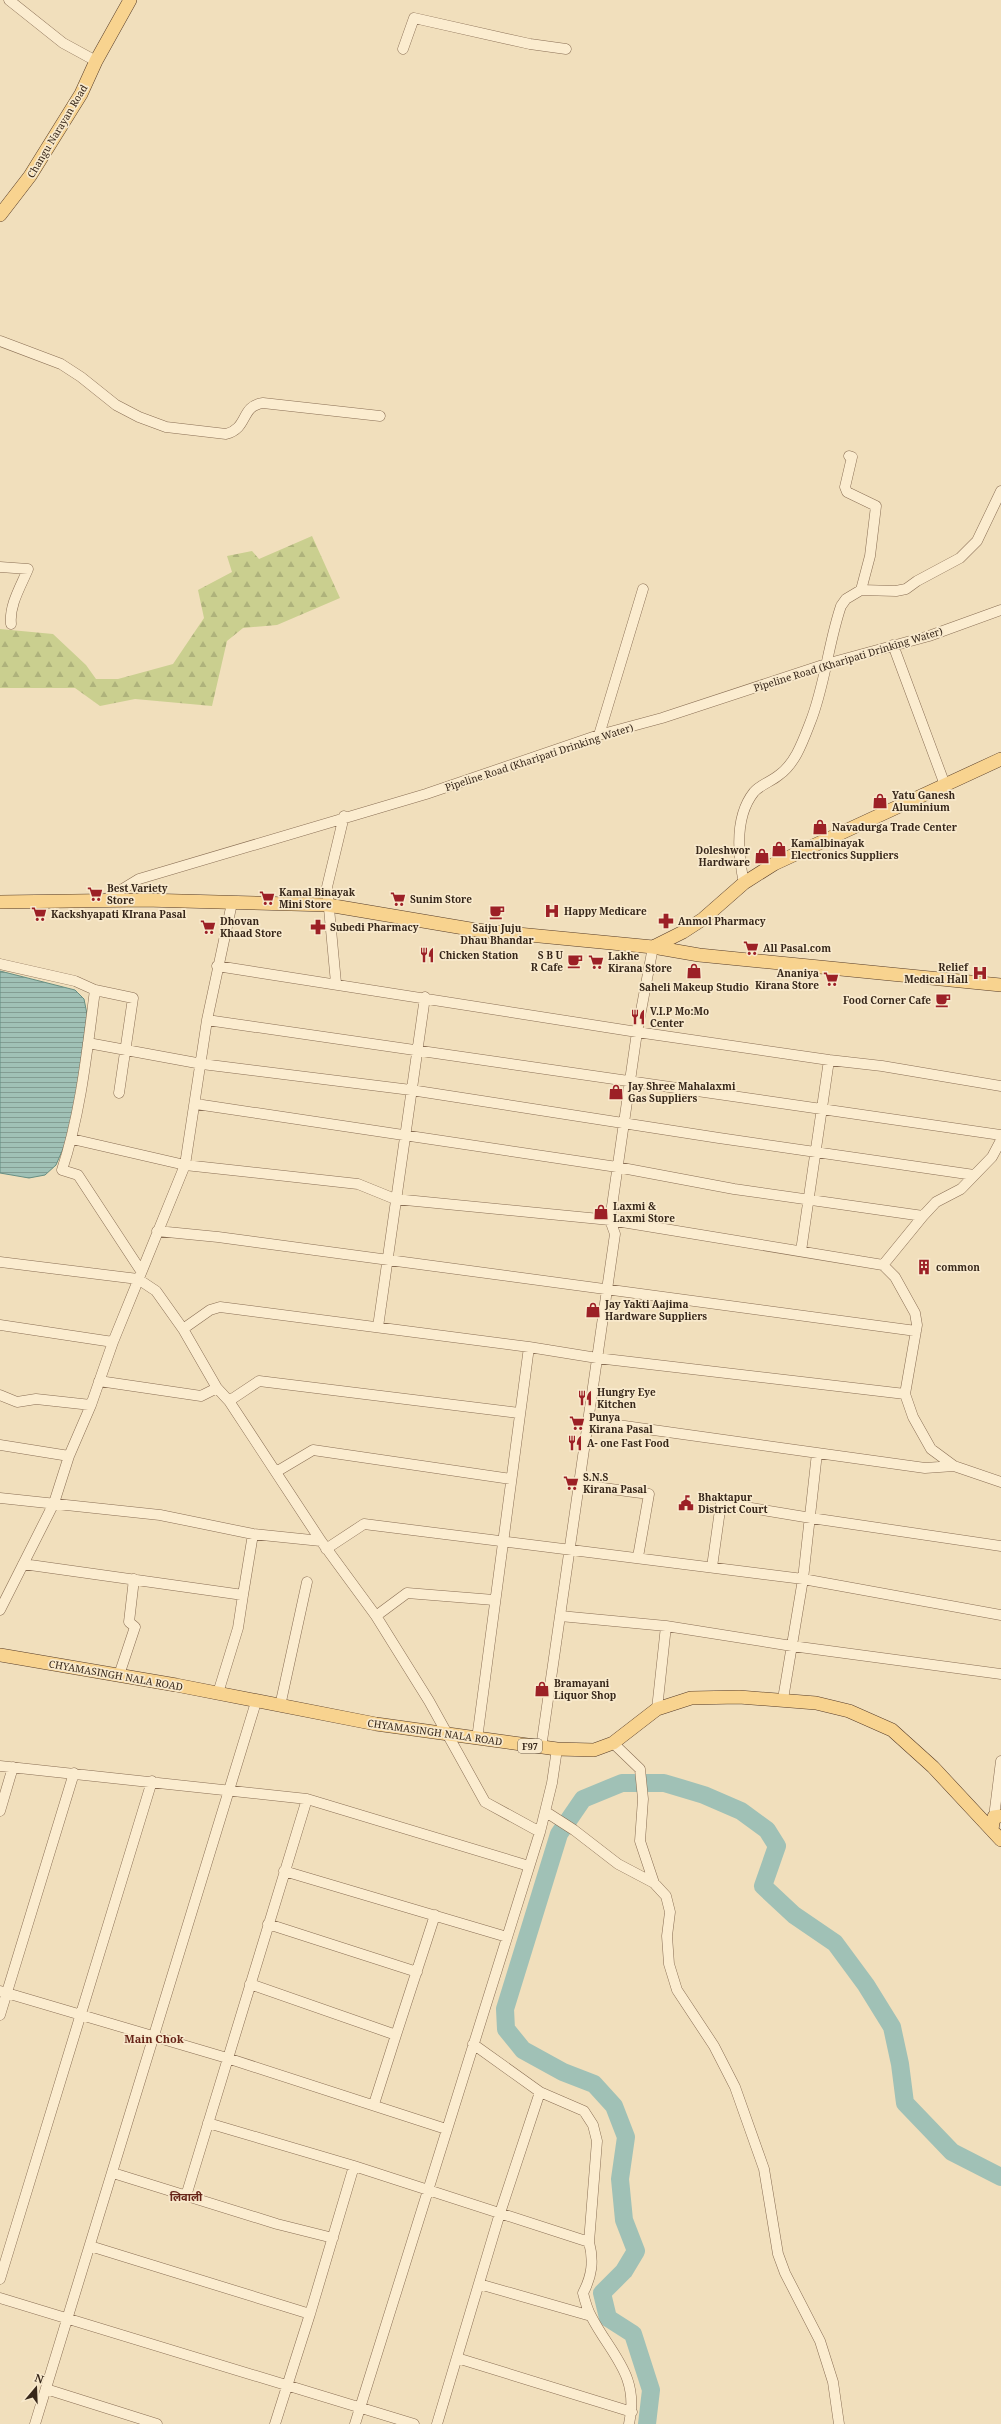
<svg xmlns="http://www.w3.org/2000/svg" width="1001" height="2424" viewBox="0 0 1001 2424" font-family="'Noto Serif','Noto Sans Devanagari',serif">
  <defs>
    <pattern id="forest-firs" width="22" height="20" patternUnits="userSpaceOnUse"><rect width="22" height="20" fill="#cacf8f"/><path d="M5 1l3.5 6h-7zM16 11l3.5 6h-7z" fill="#aeb27b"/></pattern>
    <pattern id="water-rules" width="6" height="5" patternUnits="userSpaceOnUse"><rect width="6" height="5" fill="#a0c1b6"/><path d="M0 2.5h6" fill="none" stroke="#839d93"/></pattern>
  </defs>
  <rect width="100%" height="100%" fill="#f1dfbc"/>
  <path fill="url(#forest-firs)" d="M312,536L340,598L277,625L243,628L227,641L212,706L135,699L100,706L75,688H0V629L53,634L86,665L96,679H118L173,664L204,618L198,590L232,572L227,556L252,551L259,559Z"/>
  <path fill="url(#water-rules)" stroke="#678f83" d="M0,971L75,990L84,999L87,1014L76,1099L68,1137L56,1165L45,1175L29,1178L0,1173Z"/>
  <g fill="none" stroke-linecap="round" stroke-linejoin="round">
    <path stroke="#a0c1b6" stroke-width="18" d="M647,2424L651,2390L633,2334L608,2318L602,2293L624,2271L636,2251L624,2220L620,2179L626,2137L614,2106L594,2084L563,2072L523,2050L506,2029L505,2009L559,1834L583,1799L622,1783H664L704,1795L741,1811L767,1830L777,1846L763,1886L794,1915L835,1943L866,1985L892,2027L900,2064L905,2103L952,2152L1001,2177"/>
    <g stroke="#896e54" stroke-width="11">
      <path id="minor" d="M9,0L63,43L96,61
        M403,49L414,18L530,44L566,49
        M0,341L61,364L81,377L116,405L139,417L166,427L226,434C249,428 240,406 263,403L380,416
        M0,567L28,569C21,586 9,605 11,624
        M861,590L896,591L906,589L917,581L960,558L977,541L1001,491
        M893,645L945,785
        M599,735L643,589
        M744,883C738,855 734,817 754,792C760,785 772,781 779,775C795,764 803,741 810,723C825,686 828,644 841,606L846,599L861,590L870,556L876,506L847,492L845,487L852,457L849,456
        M103,901L139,879L426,794L599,735L662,718L826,664L929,636L1001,610
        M0,964L75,981L95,990C87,1051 81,1112 62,1170L78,1175L141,1271
        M217,966L637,1032L829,1060L882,1066L1001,1086
        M336,983L327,887L344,816
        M95,990L133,998L119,1093
        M207,1020L1001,1135
        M88,1043L202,1064L411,1090L719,1138L974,1175
        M196,1104L617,1167L734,1189L923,1216
        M72,1139L185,1165L358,1184L395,1199L610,1220L883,1265L895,1277L915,1313L917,1325L905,1394L913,1417L931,1449L954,1466L1001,1482
        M157,1231L218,1237L916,1331
        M801,1251L829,1060
        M0,1262L138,1279L156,1291L183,1329L217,1388L229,1401L321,1541L376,1616L429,1701L485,1802L540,1832L355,2424
        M883,1265L923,1216L936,1202L961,1189L992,1157L1001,1140
        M0,1325L113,1342
        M378,1327L425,997
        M183,1329L210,1310L220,1307L529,1347L597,1358L905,1394
        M99,1381L201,1396L217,1388
        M0,1395L17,1402L36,1399L91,1405
        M229,1401L259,1381L519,1413
        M589,1421L925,1468L954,1466
        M0,1445L69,1456
        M276,1472L313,1450L511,1479
        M580,1485L649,1494L638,1557
        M0,1498L160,1515L253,1534L321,1541
        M326,1549L364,1524L803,1579L1001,1615
        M23,1564L243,1595L253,1534
        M712,1567L721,1503L811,1518L1001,1546
        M0,1610L54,1503L69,1456L91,1405L113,1342L185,1165L207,1020L232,903
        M376,1616L407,1593L494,1600
        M560,1616L666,1626L792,1646L1001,1674
        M119,1675L135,1627L129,1622L134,1579
        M218,1693L238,1628L243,1595
        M783,1699L803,1579L817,1453
        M280,1706L307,1582
        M657,1709L666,1626
        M477,1739L529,1347
        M613,1743L640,1769L643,1799L640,1841L654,1883L666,1896L670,1912L667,1936L669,1964L677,1990L714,2046L735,2087L764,2169L778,2254L785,2273L820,2341L833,2382L839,2424
        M541,1748L615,1234L610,1220L637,1032L653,947
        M0,1766L307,1799L529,1866
        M0,1811L13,1767
        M546,1812L574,1830L618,1864L654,1883
        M994,1817L1001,1761
        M540,1832L552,1783L557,1749
        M284,1871L507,1937
        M268,1924L417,1972
        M250,1984L396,2035L435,1915
        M0,1991L227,2058L446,2129
        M0,2015L74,1773
        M473,2044L540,2092L584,2111L593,2125L597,2141L589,2242C594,2261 592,2276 583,2293C585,2301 587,2309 591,2316C611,2355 640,2375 629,2424
        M374,2104L396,2035
        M208,2123L354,2166L589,2242
        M113,2173L277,2224L333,2238
        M186,2196L307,1799
        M90,2246L310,2314L354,2166
        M0,2279L152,1781
        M479,2284L591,2316
        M0,2298L414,2424
        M457,2358L632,2412
        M46,2389L157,2424
        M35,2424L256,1702
        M275,2424L310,2314
        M437,2424L500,2213L540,2092"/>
    </g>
    <g stroke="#563c29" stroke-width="14">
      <path id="major" d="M0,215L30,176L81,94L96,61L130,0
        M0,902L144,900L328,905L476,930L653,947L683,932L703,919L744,883L774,864L1001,759
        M653,947L699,955L1001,985
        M0,1655L176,1685L376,1724L557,1749L594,1750L613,1743L657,1709L691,1698L739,1697L816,1703L849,1711L892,1730L933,1767L1001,1840
        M992,1829L994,1817L1001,1816"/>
    </g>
    <use href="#minor" stroke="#fbeccf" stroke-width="10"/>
    <use href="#major" stroke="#f8d38f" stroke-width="13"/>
  </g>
  <defs>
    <g id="shop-bare" transform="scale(1.2)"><path d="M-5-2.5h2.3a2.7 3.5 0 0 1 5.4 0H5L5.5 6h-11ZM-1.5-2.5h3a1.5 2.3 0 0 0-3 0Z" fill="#9c2026" stroke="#f8e9cc" stroke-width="2.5" paint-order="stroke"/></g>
    <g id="supermarket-bare" transform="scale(1.2)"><path d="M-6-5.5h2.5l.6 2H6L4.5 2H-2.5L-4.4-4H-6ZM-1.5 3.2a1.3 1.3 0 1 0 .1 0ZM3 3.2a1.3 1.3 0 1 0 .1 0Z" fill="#9c2026" stroke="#f8e9cc" stroke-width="2.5" paint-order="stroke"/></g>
    <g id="hospital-bare" transform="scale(1.2)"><path d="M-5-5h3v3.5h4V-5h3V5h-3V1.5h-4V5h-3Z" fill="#9c2026" stroke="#f8e9cc" stroke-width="2.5" paint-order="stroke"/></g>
    <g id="cafe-bare" transform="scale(1.2)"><path d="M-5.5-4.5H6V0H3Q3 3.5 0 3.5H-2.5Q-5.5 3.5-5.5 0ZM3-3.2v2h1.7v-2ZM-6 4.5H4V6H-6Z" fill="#9c2026" stroke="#f8e9cc" stroke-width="2.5" paint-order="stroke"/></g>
    <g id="pharmacy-bare" transform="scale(1.2)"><path d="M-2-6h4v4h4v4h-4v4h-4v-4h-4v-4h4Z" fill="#9c2026" stroke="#f8e9cc" stroke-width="2.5" paint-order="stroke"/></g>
    <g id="restaurant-bare" transform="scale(1.2)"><path d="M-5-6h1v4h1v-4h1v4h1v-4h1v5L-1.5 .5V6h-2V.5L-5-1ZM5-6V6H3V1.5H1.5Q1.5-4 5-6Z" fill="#9c2026" stroke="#f8e9cc" stroke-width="2.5" paint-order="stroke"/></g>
    <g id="building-bare" transform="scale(1.2)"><path d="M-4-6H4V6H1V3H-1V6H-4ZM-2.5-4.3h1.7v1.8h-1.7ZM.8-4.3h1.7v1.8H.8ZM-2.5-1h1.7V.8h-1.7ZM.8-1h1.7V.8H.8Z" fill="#9c2026" stroke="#f8e9cc" stroke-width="2.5" paint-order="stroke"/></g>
    <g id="civic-bare" transform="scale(1.2)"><path d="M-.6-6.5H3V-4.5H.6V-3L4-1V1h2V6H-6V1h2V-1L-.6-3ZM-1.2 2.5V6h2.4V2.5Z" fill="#9c2026" stroke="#f8e9cc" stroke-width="2.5" paint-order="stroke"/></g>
  </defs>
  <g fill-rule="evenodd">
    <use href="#shop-bare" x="880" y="801"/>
    <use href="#shop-bare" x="820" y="827"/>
    <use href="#shop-bare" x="779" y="849"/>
    <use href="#shop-bare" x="762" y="856"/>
    <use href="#supermarket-bare" x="95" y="894"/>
    <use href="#supermarket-bare" x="267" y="898"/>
    <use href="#supermarket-bare" x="398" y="899"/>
    <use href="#hospital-bare" x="552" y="911"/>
    <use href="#cafe-bare" x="497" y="912"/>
    <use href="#supermarket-bare" x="39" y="914"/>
    <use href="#pharmacy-bare" x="666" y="921"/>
    <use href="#supermarket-bare" x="208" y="927"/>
    <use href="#pharmacy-bare" x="318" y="927"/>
    <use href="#supermarket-bare" x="751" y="948"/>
    <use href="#restaurant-bare" x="427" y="955"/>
    <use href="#cafe-bare" x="575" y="961"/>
    <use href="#supermarket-bare" x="596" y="962"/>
    <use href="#shop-bare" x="694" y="971"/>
    <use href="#hospital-bare" x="980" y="973"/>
    <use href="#supermarket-bare" x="831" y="979"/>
    <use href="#cafe-bare" x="943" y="1000"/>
    <use href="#restaurant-bare" x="638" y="1017"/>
    <use href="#shop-bare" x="616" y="1092"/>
    <use href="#shop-bare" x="601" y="1212"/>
    <use href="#building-bare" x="924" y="1267"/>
    <use href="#shop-bare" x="593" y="1310"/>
    <use href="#restaurant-bare" x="585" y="1398"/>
    <use href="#supermarket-bare" x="577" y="1423"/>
    <use href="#restaurant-bare" x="575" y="1443"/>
    <use href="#supermarket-bare" x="571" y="1483"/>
    <use href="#civic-bare" x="686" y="1503"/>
    <use href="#shop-bare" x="542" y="1689"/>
  </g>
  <g text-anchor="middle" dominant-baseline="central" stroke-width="3.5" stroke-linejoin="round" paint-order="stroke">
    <rect fill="#f8e9cc" stroke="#71614f" stroke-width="1" x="518" y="1739" width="24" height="14" rx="3"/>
    <g font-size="9" font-weight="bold" fill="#37271a">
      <text x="530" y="1746">F97</text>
    </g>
    <g font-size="10" fill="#37271a" stroke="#f8e9cc">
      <text transform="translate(57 131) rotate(-59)">Changu Narayan Road</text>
      <text transform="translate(848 659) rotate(-17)">Pipeline Road (Kharipati Drinking Water)</text>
      <text transform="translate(539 757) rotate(-18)">Pipeline Road (Kharipati Drinking Water)</text>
      <text transform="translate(116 1675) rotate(10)">CHYAMASINGH NALA ROAD</text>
      <text transform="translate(435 1732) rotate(8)">CHYAMASINGH NALA ROAD</text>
    </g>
    <g font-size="10" font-weight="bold" fill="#37271a" stroke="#f8e9cc" text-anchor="start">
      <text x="892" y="795">Yatu Ganesh<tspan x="892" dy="12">Aluminium</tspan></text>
      <text x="832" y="827">Navadurga Trade Center</text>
      <text x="791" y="843">Kamalbinayak<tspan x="791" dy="12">Electronics Suppliers</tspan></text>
      <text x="750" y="850" text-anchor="end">Doleshwor<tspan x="750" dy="12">Hardware</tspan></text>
      <text x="107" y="888">Best Variety<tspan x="107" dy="12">Store</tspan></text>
      <text x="279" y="892">Kamal Binayak<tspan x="279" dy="12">Mini Store</tspan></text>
      <text x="410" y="899">Sunim Store</text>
      <text x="564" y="911">Happy Medicare</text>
      <text x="51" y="914">Kackshyapati KIrana Pasal</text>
      <text x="220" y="921">Dhovan<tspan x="220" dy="12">Khaad Store</tspan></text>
      <text x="678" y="921">Anmol Pharmacy</text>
      <text x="330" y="927">Subedi Pharmacy</text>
      <text x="497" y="928" text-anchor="middle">Saiju Juju<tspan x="497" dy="12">Dhau Bhandar</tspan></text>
      <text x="763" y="948">All Pasal.com</text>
      <text x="439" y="955">Chicken Station</text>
      <text x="563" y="955" text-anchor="end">S B U<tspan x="563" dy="12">R Cafe</tspan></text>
      <text x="608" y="956">Lakhe<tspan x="608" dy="12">Kirana Store</tspan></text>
      <text x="968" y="967" text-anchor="end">Relief<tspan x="968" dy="12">Medical Hall</tspan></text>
      <text x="819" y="973" text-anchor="end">Ananiya<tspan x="819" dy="12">Kirana Store</tspan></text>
      <text x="694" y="987" text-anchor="middle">Saheli Makeup Studio</text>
      <text x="931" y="1000" text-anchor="end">Food Corner Cafe</text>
      <text x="650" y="1011">V.I.P Mo:Mo<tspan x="650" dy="12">Center</tspan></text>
      <text x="628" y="1086">Jay Shree Mahalaxmi<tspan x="628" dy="12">Gas Suppliers</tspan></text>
      <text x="613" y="1206">Laxmi &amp;<tspan x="613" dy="12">Laxmi Store</tspan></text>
      <text x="936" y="1267">common</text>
      <text x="605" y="1304">Jay Yakti Aajima<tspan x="605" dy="12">Hardware Suppliers</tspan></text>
      <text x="597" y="1392">Hungry Eye<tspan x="597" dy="12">Kitchen</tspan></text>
      <text x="589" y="1417">Punya<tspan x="589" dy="12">Kirana Pasal</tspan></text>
      <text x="587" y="1443">A- one Fast Food</text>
      <text x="583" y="1477">S.N.S<tspan x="583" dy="12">Kirana Pasal</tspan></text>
      <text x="698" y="1497">Bhaktapur<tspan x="698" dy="12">District Court</tspan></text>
      <text x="554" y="1683">Bramayani<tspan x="554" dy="12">Liquor Shop</tspan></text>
    </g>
    <g font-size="11" font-weight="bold" fill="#672417" stroke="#f8e9cc">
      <text x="154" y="2038">Main Chok</text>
      <text x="186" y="2196">लिवाली</text>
    </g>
  </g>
  <g transform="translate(36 2388) rotate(19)" stroke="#f8e9cc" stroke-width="3" paint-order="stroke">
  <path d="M0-3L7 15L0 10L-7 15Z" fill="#37271a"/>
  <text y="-6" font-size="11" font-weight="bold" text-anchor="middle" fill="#37271a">N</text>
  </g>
</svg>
